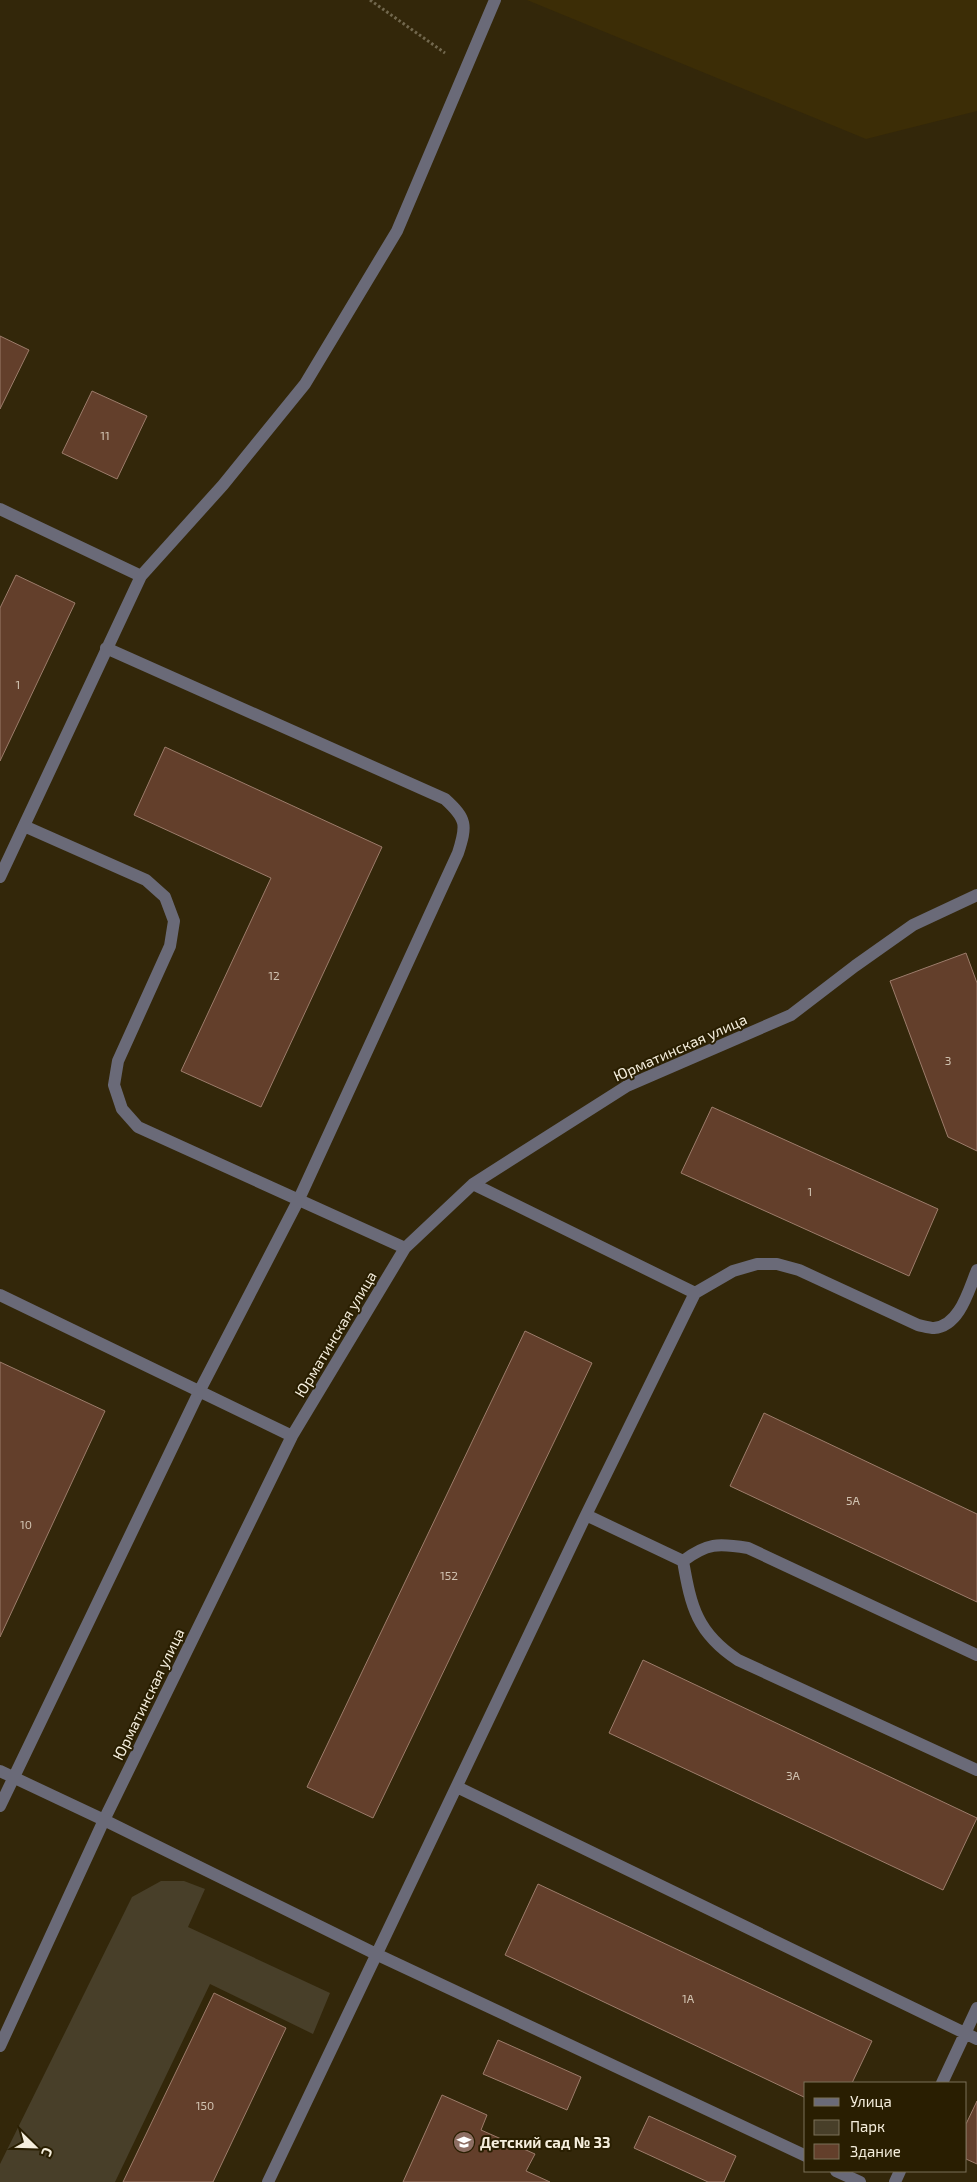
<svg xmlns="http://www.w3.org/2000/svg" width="977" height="2182" viewBox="0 0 977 2182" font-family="'Exo 2',sans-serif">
  <rect width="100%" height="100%" fill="#33270a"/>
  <path fill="#3c2d06" d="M527,0H977V111L866,139Z"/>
  <path fill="#483f29" d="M161,1881H184L205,1889L188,1927L330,1993L313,2034L210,1984L115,2182H0V2164L132,1897Z"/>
  <path fill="#633f2b" stroke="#9c7c6b" d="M0,336L29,350L0,409Z
    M92,391L147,416L117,479L62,453Z
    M16,575L75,603L0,761V608Z
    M165,747L382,847L261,1107L181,1071L271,878L134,815Z
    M966,953L977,983V1151L948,1137L890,981Z
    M712,1107L938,1209L909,1276L681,1173Z
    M525,1331L592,1363L373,1818L307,1787Z
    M0,1362L105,1411L0,1637Z
    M764,1413L977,1514V1602L730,1486Z
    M643,1660L977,1818L943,1890L609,1733Z
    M538,1884L872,2041L852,2083H806V2098L505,1955Z
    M214,1993L286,2028L213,2182H123Z
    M498,2040L581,2077L567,2110L483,2074Z
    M442,2095L487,2115L481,2130L535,2154L526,2171L550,2182H403Z
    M977,2101V2164L966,2159V2124Z
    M649,2116L736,2156L724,2182H708L634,2148Z"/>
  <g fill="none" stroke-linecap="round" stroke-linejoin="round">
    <path stroke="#72684e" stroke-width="3" stroke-dasharray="2.5 2.5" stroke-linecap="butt" d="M370,0L445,53"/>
    <path stroke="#6a6a78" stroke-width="12" d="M0,509L141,576
      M24,826L146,880L165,897L174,921L170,946L118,1061L114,1085L122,1109L138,1127L405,1248
      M0,877L141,576L223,485L305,384L397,231L495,0
      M473,1184L695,1293
      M0,1295L292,1436
      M586,1515L683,1561
      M977,1655L748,1548C718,1543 707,1543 683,1561C691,1607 697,1633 738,1660L977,1770
      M0,1771L104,1820L378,1955L806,2156
      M457,1787L977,2039
      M0,1806L200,1390L299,1199L458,853C467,825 467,819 445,799L106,648
      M0,2046L104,1820L292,1436L405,1248L473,1184L627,1086L791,1015L855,966L913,925L977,895
      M942,2083L977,2008
      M836,2171L860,2182
      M268,2182L586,1515L695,1293L733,1271L757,1264H777L799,1270L918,1325C923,1326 930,1328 934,1328C960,1326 969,1289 977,1270
      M895,2182L900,2171"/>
  </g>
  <defs>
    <g id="school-disc" transform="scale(1.125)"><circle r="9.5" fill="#8d6e63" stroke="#291e01"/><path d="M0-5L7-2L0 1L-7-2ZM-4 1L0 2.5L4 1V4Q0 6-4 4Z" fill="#fff"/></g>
  </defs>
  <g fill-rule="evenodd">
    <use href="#school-disc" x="464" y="2142"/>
  </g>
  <g text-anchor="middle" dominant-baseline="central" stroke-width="4" stroke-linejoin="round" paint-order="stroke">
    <g font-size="12" fill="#d0c2b0">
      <text x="105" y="435">11</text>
      <text x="18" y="684">1</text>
      <text x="274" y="975">12</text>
      <text x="948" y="1060">3</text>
      <text x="810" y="1191">1</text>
      <text x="853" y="1500">5А</text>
      <text x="26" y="1524">10</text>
      <text x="449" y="1575">152</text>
      <text x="793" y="1775">3А</text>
      <text x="688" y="1998">1А</text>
      <text x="205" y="2105">150</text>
    </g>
    <g font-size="15" fill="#f5eedd" stroke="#291e01">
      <text transform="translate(680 1047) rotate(-24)">Юрматинская улица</text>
      <text transform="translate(335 1334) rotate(-59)">Юрматинская улица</text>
      <text transform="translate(148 1694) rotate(-64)">Юрматинская улица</text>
    </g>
    <g font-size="15" font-weight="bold" fill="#f5eedd" stroke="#291e01" text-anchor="start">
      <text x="480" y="2142">Детский сад № 33</text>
    </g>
  </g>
  <rect x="804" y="2082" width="162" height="90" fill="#291e01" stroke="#7b7159"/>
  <rect x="814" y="2098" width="25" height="8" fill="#6a6a78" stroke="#7b7159"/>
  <text x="850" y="2107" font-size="15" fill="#f5eedd">Улица</text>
  <rect x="814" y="2120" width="25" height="15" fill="#483f29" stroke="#7b7159"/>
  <text x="850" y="2132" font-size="15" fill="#f5eedd">Парк</text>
  <rect x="814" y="2144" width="25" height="15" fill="#633f2b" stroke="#7b7159"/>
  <text x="850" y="2157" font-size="15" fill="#f5eedd">Здание</text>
  <g transform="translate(35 2147) rotate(113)" stroke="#291e01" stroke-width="4" paint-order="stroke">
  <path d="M0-4L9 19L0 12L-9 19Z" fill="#f5eedd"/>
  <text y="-8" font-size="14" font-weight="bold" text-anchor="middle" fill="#f5eedd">С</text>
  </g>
</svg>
